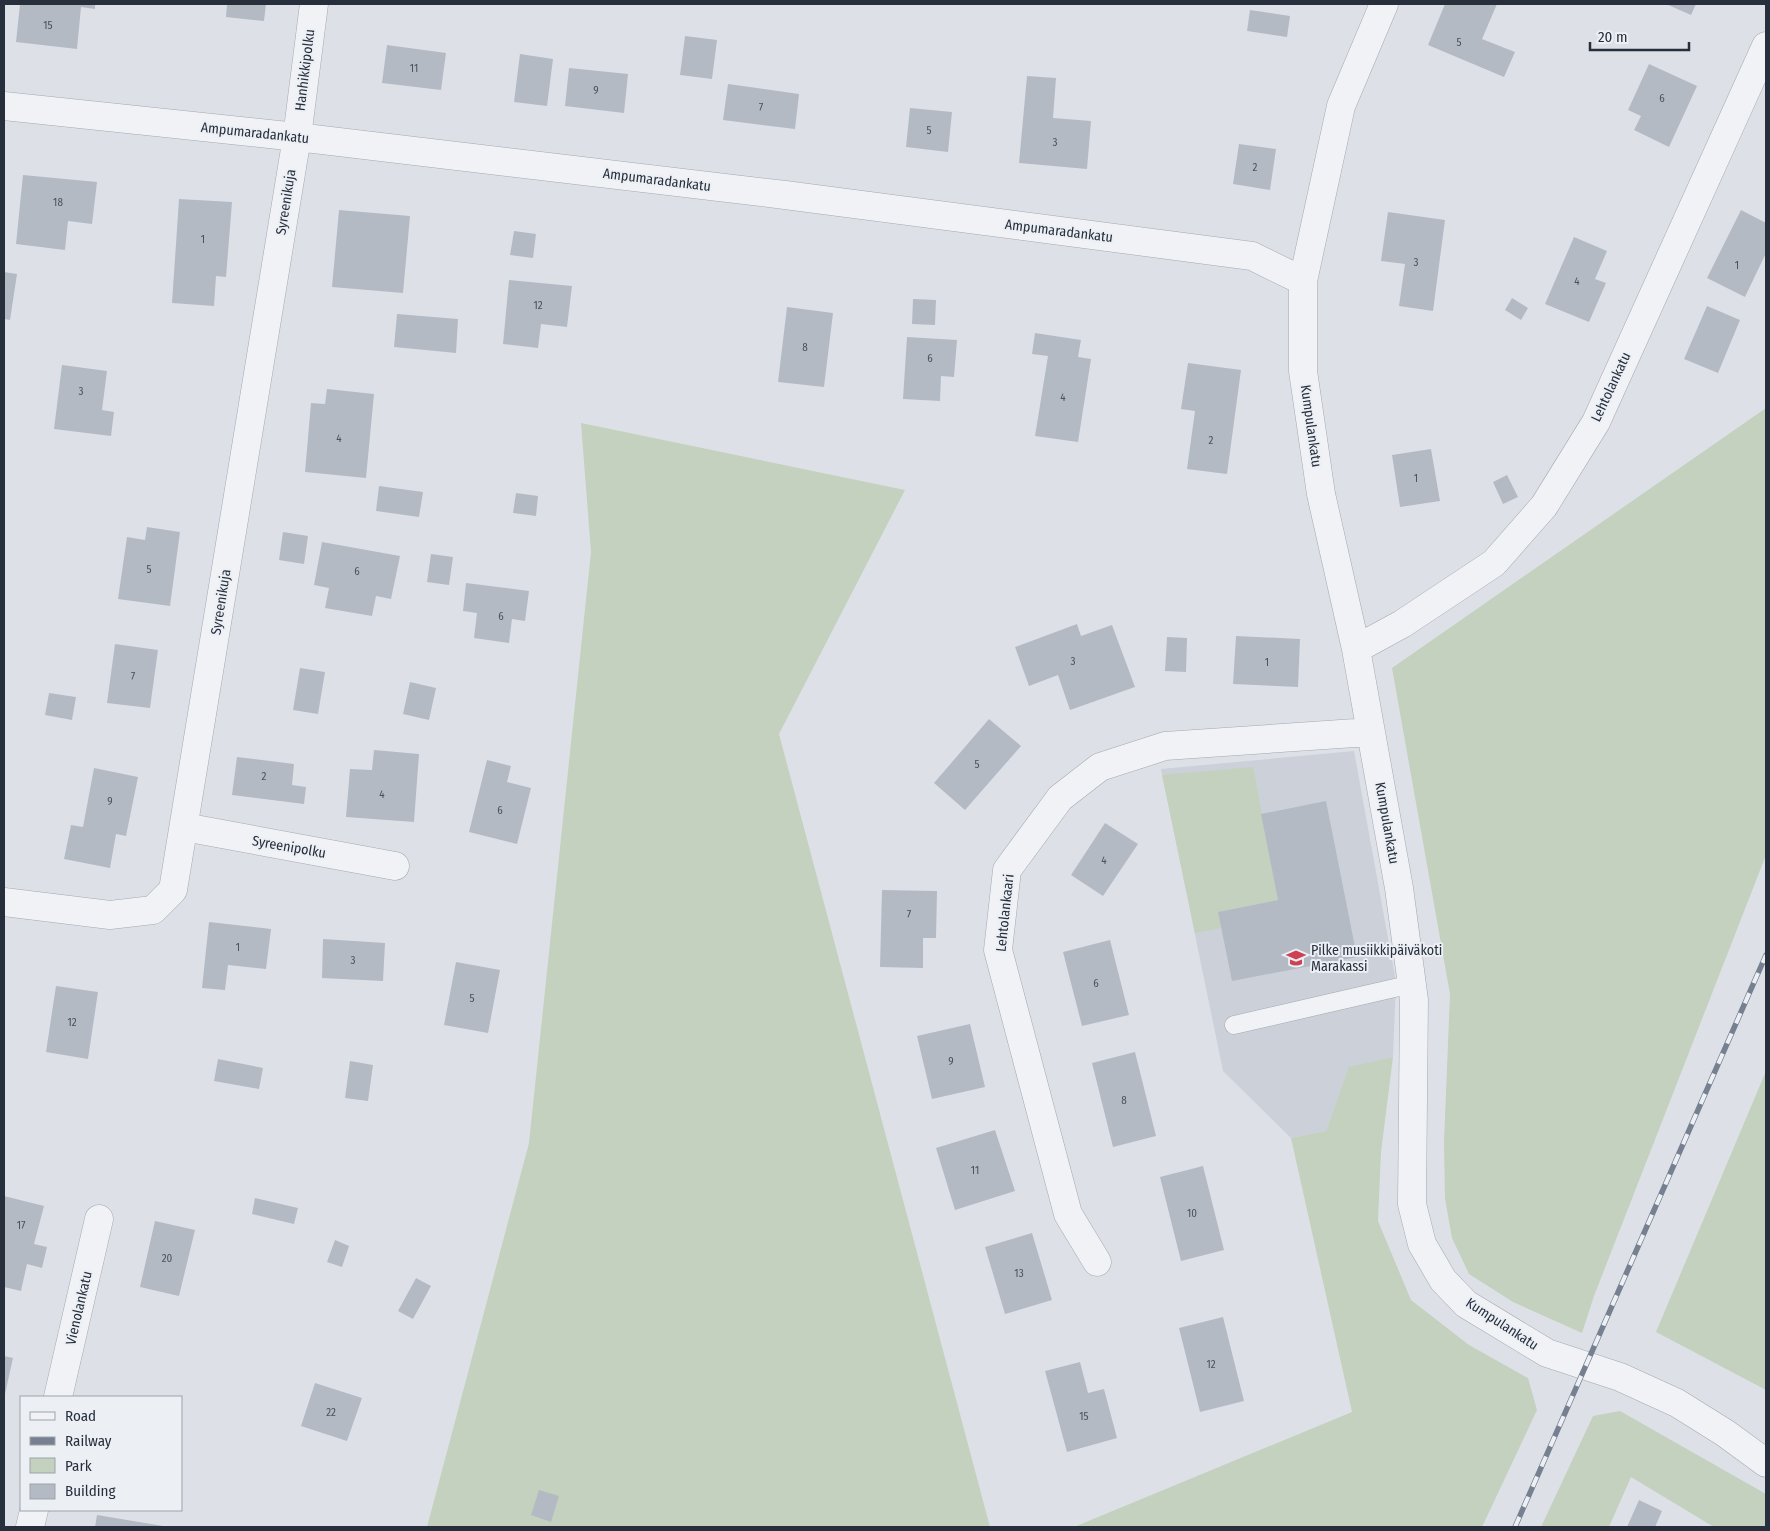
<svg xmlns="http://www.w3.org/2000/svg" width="1770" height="1531" viewBox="0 0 1770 1531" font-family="'Fira Sans Condensed',sans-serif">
  <rect width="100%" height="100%" fill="#dde1e7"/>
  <path fill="#cbd0d9" d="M1354,751L1396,982L1393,1057L1349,1068L1326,1131L1291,1138L1223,1071L1161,769Z"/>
  <path fill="#c3d1be" d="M1766,408V855L1594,1296L1582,1333L1513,1302L1469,1274L1452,1238L1445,1199L1444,1142L1450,994L1392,668Z
    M581,423L905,490L779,734L990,1527H427L529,1143L591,552Z
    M1253,767L1278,900L1218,912L1221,928L1195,933L1162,775Z
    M1393,1057L1381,1152L1378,1221L1411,1300L1469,1345L1528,1378L1537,1410L1482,1527H1074L1352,1412L1291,1138L1326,1131L1349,1067Z
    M1766,1071V1390L1656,1332Z
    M1620,1411L1766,1494V1527H1714L1631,1477L1609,1527H1541L1593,1416Z"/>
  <path fill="#b4bac4" d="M20,4H95V9L81,7L77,49L16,42Z
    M227,4H266L264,21L226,17Z
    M1445,4H1497L1482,39L1515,52L1504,77L1428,45Z
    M1666,4H1696L1691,15Z
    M1250,10L1290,16L1287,37L1247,31Z
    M685,36L717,40L712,79L680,75Z
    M387,45L446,53L441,90L382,83Z
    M520,54L553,59L547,106L514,102Z
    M1649,64L1697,86L1669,147L1634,130L1641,116L1628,110Z
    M569,68L628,74L624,113L565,106Z
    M1027,76L1056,78L1053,118L1091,121L1087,169L1019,163Z
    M728,84L799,94L795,129L723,120Z
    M910,108L952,112L948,152L906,147Z
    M1239,144L1276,149L1270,190L1233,184Z
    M23,175L97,182L92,224L68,221L65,250L16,244Z
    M179,199L232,202L226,277L216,276L214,306L172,303Z
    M339,210L410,216L403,293L332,287Z
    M1741,210L1766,223V253L1745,297L1707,278Z
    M1388,212L1445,220L1433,311L1399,306L1405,264L1381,261Z
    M514,231L536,234L533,258L510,255Z
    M1574,237L1607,251L1595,279L1606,283L1589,322L1545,304Z
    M4,272L17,274L10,320L4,319Z
    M509,280L572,286L567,327L541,324L538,348L503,344Z
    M1512,298L1528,308L1521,320L1505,310Z
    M913,299L936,300L935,325L912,324Z
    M1707,306L1740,320L1718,373L1684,359Z
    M787,307L833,313L824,387L778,382Z
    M397,314L458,319L456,353L394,347Z
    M1035,333L1081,340L1078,357L1091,359L1078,442L1035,436L1048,356L1032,354Z
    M907,337L957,340L954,377L941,376L940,401L903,399Z
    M1188,363L1241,370L1227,474L1187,469L1195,411L1181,409Z
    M62,365L107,371L102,410L114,412L111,436L54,429Z
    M327,389L374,394L366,478L305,472L311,403L325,404Z
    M1431,449L1440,501L1400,507L1392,455Z
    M1507,475L1518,497L1503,504L1493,482Z
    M379,486L423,492L419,517L376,511Z
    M516,493L538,496L536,516L513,513Z
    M147,527L180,532L170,606L118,599L127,537L145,540Z
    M283,532L308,536L304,564L279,560Z
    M322,542L400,556L391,599L376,596L372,616L325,608L329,588L314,585Z
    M431,554L453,557L449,585L427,582Z
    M466,583L529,591L525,621L512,619L509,643L474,638L477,613L463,611Z
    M1077,624L1081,636L1112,625L1135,687L1070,710L1058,675L1029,686L1015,647Z
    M1236,636L1300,639L1298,687L1233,684Z
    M1167,637L1187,638L1186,672L1165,671Z
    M115,644L158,650L150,708L107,703Z
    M300,668L325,672L318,714L293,710Z
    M410,682L436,688L429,720L403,714Z
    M49,693L76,697L72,720L45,715Z
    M989,719L1021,746L965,810L934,783Z
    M374,750L419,754L414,822L346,817L350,769L372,770Z
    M237,757L294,764L292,785L306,787L304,804L232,795Z
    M487,760L511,766L507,782L531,788L517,844L469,832Z
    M94,768L138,777L126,836L116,834L110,868L64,859L71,825L83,827Z
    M1326,801L1357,957L1232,981L1218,912L1278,900L1261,814Z
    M1105,823L1138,844L1103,896L1071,875Z
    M882,890L937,891L936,938H923V968L880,967Z
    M209,922L271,929L266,969L228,965L225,990L202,988Z
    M323,939L385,943L383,981L322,978Z
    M1110,940L1129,1015L1082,1026L1063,952Z
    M456,962L500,970L488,1033L444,1025Z
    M56,986L98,992L88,1059L46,1052Z
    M970,1024L985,1087L932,1099L917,1036Z
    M1135,1052L1156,1136L1113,1147L1092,1063Z
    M218,1059L263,1068L259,1089L214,1081Z
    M350,1061L373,1065L368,1101L345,1098Z
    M995,1130L1015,1191L955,1210L936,1148Z
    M1203,1166L1224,1250L1181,1261L1160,1177Z
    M4,1196L44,1206L34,1244L47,1247L42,1268L27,1264L21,1291L4,1287Z
    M255,1198L298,1208L294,1224L252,1214Z
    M155,1221L195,1230L179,1296L140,1287Z
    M1032,1233L1052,1300L1005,1314L985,1247Z
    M335,1240L349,1246L342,1267L327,1262Z
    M416,1278L431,1286L413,1319L398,1311Z
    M1223,1317L1244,1401L1200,1412L1179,1328Z
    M4,1356L13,1358L5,1394H4Z
    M1080,1362L1088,1393L1104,1389L1117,1438L1067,1452L1045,1371Z
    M315,1383L362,1398L347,1441L301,1426Z
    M539,1490L559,1496L551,1522L531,1515Z
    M1639,1500L1662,1511L1655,1527H1627Z
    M97,1515L163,1526V1527H95Z"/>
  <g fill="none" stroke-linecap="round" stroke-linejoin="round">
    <g stroke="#a3a8b1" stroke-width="19">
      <path id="service" d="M1234,1025L1412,984"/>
    </g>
    <g stroke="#a3a8b1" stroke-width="29">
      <path id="minor" d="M1384,4L1341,106L1303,281V371L1321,494L1356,649L1399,888L1414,1000L1412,1204L1422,1244L1443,1280L1466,1304L1547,1353L1620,1377L1677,1403L1725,1433L1766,1463
        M4,106L297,137L785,195L1252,256L1303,281
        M1356,649L1402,624L1494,563L1544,506L1596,422L1766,46
        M184,827L395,866
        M4,902L110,915L153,910L173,890L297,137L314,4
        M1097,1262L1068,1214L998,950L1007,870L1060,798L1100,767L1165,746L1370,732
        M58,1397L99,1219
        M30,1527L34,1510"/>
    </g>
    <use href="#service" stroke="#f0f2f5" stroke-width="18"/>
    <use href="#minor" stroke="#f0f2f5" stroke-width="28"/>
    <g stroke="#778090" stroke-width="5.5">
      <path id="rail" d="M1515,1527L1766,955"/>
    </g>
    <use href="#rail" stroke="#ecf0f5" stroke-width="4" stroke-dasharray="11" stroke-linecap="butt"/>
  </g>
  <defs>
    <g id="school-bare" transform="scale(1.5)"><path d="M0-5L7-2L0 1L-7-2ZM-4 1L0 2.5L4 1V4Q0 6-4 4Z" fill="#cd4154" stroke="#ecf0f5" stroke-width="2.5" paint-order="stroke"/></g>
  </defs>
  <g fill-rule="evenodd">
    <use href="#school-bare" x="1296" y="958"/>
  </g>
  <g text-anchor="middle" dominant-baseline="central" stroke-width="4" stroke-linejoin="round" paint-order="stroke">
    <g font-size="11" fill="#4a525f">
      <text x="48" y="25">15</text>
      <text x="1459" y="42">5</text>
      <text x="414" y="68">11</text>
      <text x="596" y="90">9</text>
      <text x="1662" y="98">6</text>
      <text x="761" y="107">7</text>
      <text x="929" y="130">5</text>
      <text x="1055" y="142">3</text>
      <text x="1255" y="167">2</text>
      <text x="58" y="202">18</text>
      <text x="203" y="239">1</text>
      <text x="1416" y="262">3</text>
      <text x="1737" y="265">1</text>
      <text x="1577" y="281">4</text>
      <text x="538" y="305">12</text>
      <text x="805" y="347">8</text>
      <text x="930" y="358">6</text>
      <text x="81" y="391">3</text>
      <text x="1063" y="397">4</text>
      <text x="339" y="438">4</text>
      <text x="1211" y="440">2</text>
      <text x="1416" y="478">1</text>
      <text x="149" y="569">5</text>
      <text x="357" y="571">6</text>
      <text x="501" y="616">6</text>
      <text x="1073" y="661">3</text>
      <text x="1267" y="662">1</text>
      <text x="133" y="676">7</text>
      <text x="977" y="764">5</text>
      <text x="264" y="776">2</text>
      <text x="382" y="794">4</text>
      <text x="110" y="801">9</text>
      <text x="500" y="810">6</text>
      <text x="1104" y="860">4</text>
      <text x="909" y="914">7</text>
      <text x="238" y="947">1</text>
      <text x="353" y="960">3</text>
      <text x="1096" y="983">6</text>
      <text x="472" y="998">5</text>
      <text x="72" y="1022">12</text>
      <text x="951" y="1061">9</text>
      <text x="1124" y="1100">8</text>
      <text x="975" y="1170">11</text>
      <text x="1192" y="1213">10</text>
      <text x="21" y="1225">17</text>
      <text x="167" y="1258">20</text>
      <text x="1019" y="1273">13</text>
      <text x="1211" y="1364">12</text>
      <text x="331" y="1412">22</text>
      <text x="1084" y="1416">15</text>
    </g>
    <g font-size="14" fill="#272f3d" stroke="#ecf0f5">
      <text transform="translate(305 70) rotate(-83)">Hanhikkipolku</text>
      <text transform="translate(255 133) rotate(6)">Ampumaradankatu</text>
      <text transform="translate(657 180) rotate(7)">Ampumaradankatu</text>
      <text transform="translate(286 202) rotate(-81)">Syreenikuja</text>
      <text transform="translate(1059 231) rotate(7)">Ampumaradankatu</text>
      <text transform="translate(1611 387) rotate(-65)">Lehtolankatu</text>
      <text transform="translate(1311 426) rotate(82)">Kumpulankatu</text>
      <text transform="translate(221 602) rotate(-81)">Syreenikuja</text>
      <text transform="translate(1387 823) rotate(80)">Kumpulankatu</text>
      <text transform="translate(289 847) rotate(10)">Syreenipolku</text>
      <text transform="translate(1005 913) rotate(-84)">Lehtolankaari</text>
      <text transform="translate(79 1308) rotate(-77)">Vienolankatu</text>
      <text transform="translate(1502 1324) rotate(33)">Kumpulankatu</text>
    </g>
    <g font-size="14" fill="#272f3d" stroke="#ecf0f5" text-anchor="start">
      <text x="1311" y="950">Pilke musiikkipäiväkoti<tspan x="1311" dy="16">Marakassi</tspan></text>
    </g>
  </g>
  <rect width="1770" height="1531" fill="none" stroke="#272f3d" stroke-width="10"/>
  <rect x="20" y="1396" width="162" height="115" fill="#ecf0f5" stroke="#9da3ab"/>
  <rect x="30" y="1412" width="25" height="8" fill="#f0f2f5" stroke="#9da3ab"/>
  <text x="65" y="1421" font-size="15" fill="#272f3d">Road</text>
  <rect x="30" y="1437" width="25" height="8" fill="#778090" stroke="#9da3ab"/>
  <text x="65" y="1446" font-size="15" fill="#272f3d">Railway</text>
  <rect x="30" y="1458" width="25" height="15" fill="#c3d1be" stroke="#9da3ab"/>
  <text x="65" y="1471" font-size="15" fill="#272f3d">Park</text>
  <rect x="30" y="1484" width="25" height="15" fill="#b4bac4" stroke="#9da3ab"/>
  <text x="65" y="1496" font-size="15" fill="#272f3d">Building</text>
  <path d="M1590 42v8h99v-8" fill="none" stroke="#272f3d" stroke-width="2.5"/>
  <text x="1598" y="42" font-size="15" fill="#272f3d" stroke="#ecf0f5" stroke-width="4" paint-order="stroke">20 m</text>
</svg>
